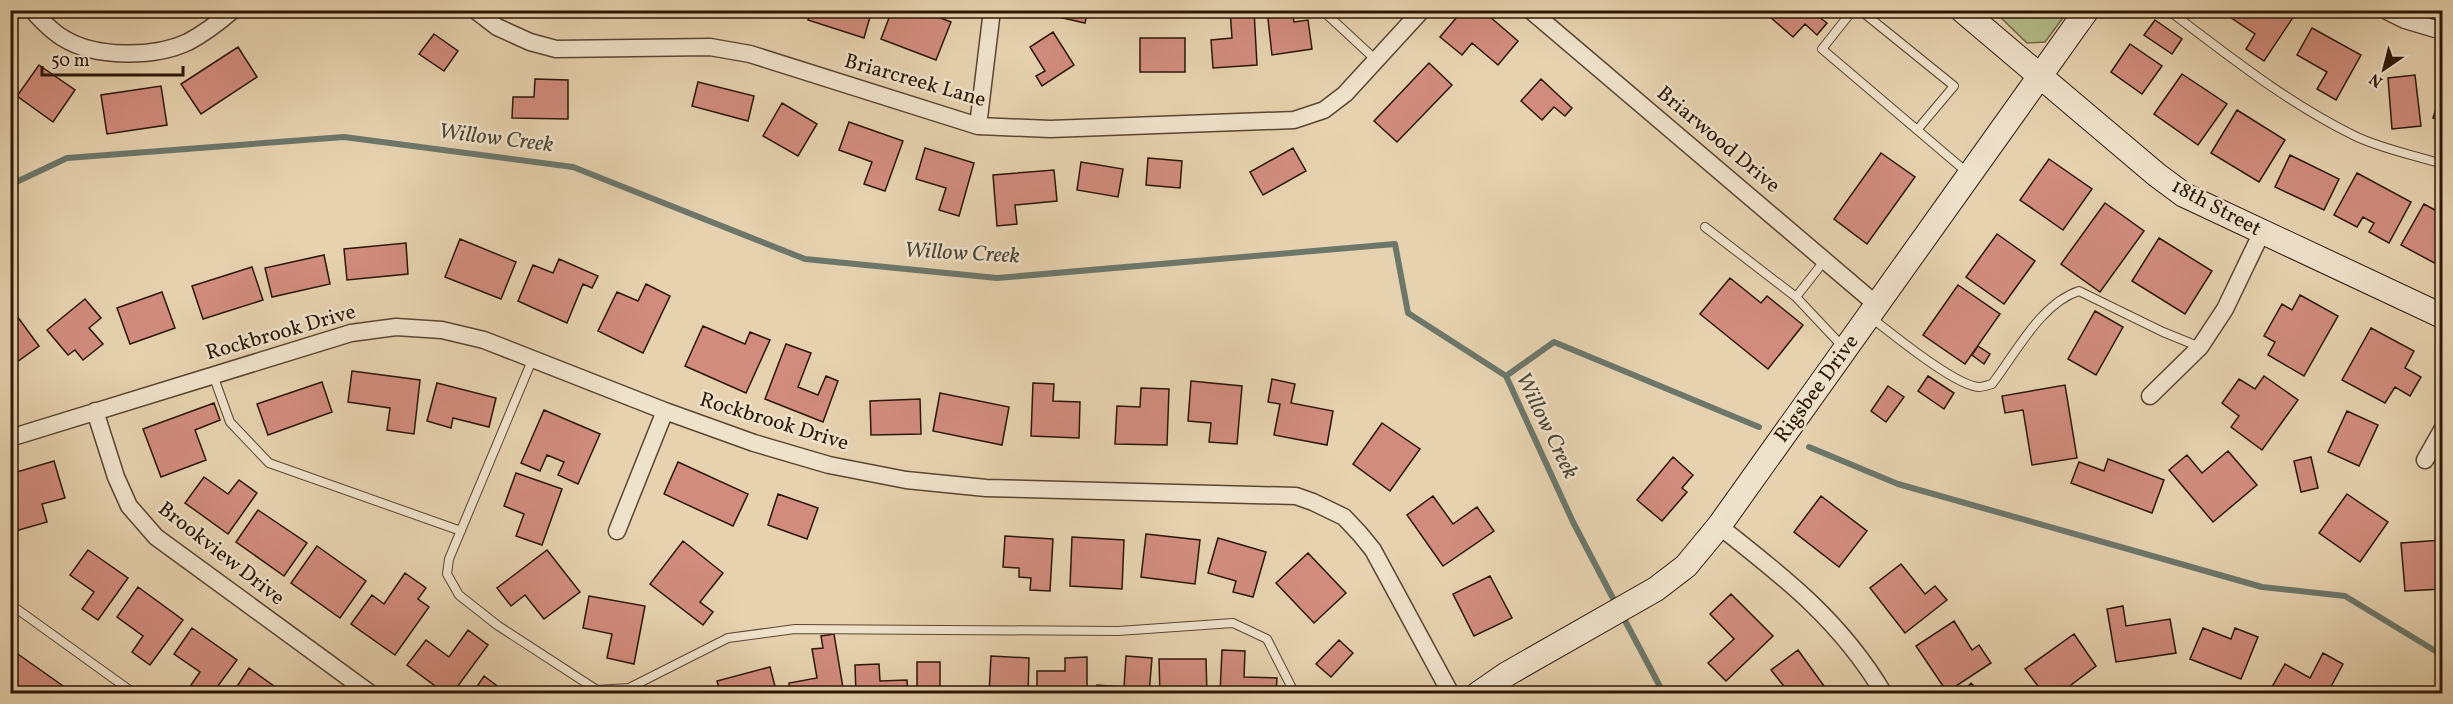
<svg xmlns="http://www.w3.org/2000/svg" width="2453" height="704" viewBox="0 0 2453 704" font-family="Vollkorn,serif">
  <rect width="100%" height="100%" fill="#e6d2af"/>
  <filter id="stains"><feTurbulence type="fractalNoise" baseFrequency=".00333" numOctaves="4"/><feColorMatrix values="0 0 0 0 .2 0 0 0 0 .09 0 0 0 0 .02 0 0 0 .5 -.17"/></filter>
  <radialGradient id="worn" r=".72"><stop offset=".6" stop-color="#630" stop-opacity="0"/><stop offset="1" stop-color="#630" stop-opacity=".3"/></radialGradient>
  <path fill="#b4bc8b" stroke="#706a48" stroke-width="1.5" d="M1994,11H2068L2045,42L2027,43Z"/>
  <g fill="none" stroke-linecap="round" stroke-linejoin="round">
    <path stroke="#6c776a" stroke-width="6" d="M10,185L67,158L344,137L573,167L805,259L997,278L1395,244L1408,313L1506,376L1573,522L1617,606
      M1506,376L1554,342L1759,427
      M1809,447L1898,484L2262,587L2345,596L2442,655
      M1622,615L1664,694"/>
  </g>
  <path fill="#d18c7d" stroke="#2c1705" stroke-width="1.5" d="M811,10H872L864,38L808,20Z
    M892,10H920L951,22L936,60L881,39Z
    M1036,10H1088L1085,23L1036,12Z
    M1230,10H1254L1257,65L1213,68L1211,40L1232,38Z
    M1267,10H1292L1294,22L1308,20L1312,49L1272,55Z
    M1463,10H1482L1518,41L1498,65L1472,43L1462,55L1440,37Z
    M1762,10H1817L1814,13L1827,23L1817,35L1805,24L1793,37Z
    M2235,10H2287L2294,16L2264,61L2246,49L2255,34L2230,17Z
    M2155,20L2182,39L2172,54L2144,35Z
    M2312,28L2361,55L2336,100L2317,89L2327,72L2297,55Z
    M1053,32L1074,65L1042,86L1036,76L1045,71L1030,47Z
    M434,34L458,51L444,71L419,54Z
    M1140,38H1185V72H1140Z
    M2130,44L2162,66L2142,94L2111,72Z
    M238,47L257,77L201,114L181,84Z
    M1429,63L1452,85L1397,142L1374,121Z
    M39,65L75,90L53,122L17,96Z
    M2182,74L2227,104L2198,145L2154,114Z
    M2415,75L2421,126L2392,129L2388,78Z
    M535,79L568,80V119L512,118L513,97H534Z
    M1541,79L1572,108L1565,116L1554,107L1542,120L1521,101Z
    M698,82L754,96L748,121L692,106Z
    M161,86L167,125L107,134L101,95Z
    M2442,89V121L2433,118Z
    M782,103L817,124L798,156L763,136Z
    M2237,110L2285,140L2259,182L2211,153Z
    M849,122L903,141L885,191L864,184L872,162L839,150Z
    M925,148L974,163L959,216L939,210L946,188L916,179Z
    M1293,148L1306,171L1263,195L1250,172Z
    M1881,153L1915,177L1867,244L1834,219Z
    M2290,155L2339,179L2324,210L2275,187Z
    M1148,158L1182,161L1180,188L1146,185Z
    M2049,159L2092,189L2063,230L2020,200Z
    M1081,162L1123,169L1118,197L1077,190Z
    M1054,170L1057,201L1015,205L1017,224L997,226L993,175Z
    M2357,173L2411,202L2389,243L2369,232L2374,223L2363,217L2357,227L2334,215Z
    M2105,203L2144,231L2100,292L2061,264Z
    M2424,204L2442,214V267L2401,245Z
    M1997,234L2035,261L2004,304L1966,277Z
    M2159,238L2212,271L2185,314L2132,281Z
    M460,239L516,262L501,299L445,277Z
    M406,243L408,274L347,280L344,249Z
    M324,255L330,284L272,297L265,268Z
    M559,259L598,276L592,288L583,284L567,323L518,301L533,265L553,273Z
    M252,267L263,300L203,319L192,286Z
    M1730,278L1761,303L1767,296L1803,325L1768,369L1700,314Z
    M646,284L670,296L643,353L598,331L617,292L638,301Z
    M1958,285L2000,314L1965,364L1923,335Z
    M162,292L175,328L130,344L117,308Z
    M2300,295L2338,316L2304,376L2268,355L2275,342L2264,336L2282,304L2292,310Z
    M85,299L101,318L89,328L103,344L83,360L75,350L68,355L47,330Z
    M2095,311L2123,327L2096,375L2068,359Z
    M14,312L39,346L10,367V315Z
    M703,326L745,344L750,332L770,340L746,393L685,366Z
    M2371,328L2414,351L2405,368L2421,377L2410,396L2395,387L2385,403L2342,380Z
    M786,344L811,353L798,387L818,395L826,376L838,381L823,422L765,399Z
    M1978,346L1990,354L1984,364L1972,355Z
    M352,371L420,380L414,434L387,430L390,408L348,402Z
    M1928,376L1954,393L1944,409L1918,391Z
    M2264,376L2298,400L2262,450L2231,427L2239,416L2222,403L2239,379L2255,389Z
    M1272,379L1295,384L1291,403L1333,411L1327,445L1274,435L1280,404L1268,402Z
    M1191,381L1242,386L1237,444L1209,442L1211,423L1188,421Z
    M322,382L332,412L268,435L257,404Z
    M437,383L496,398L489,427L453,418L451,428L427,421Z
    M1033,383L1054,384L1053,401L1080,402L1079,438L1031,436Z
    M2065,385L2077,458L2032,465L2023,410L2005,413L2002,396Z
    M1888,386L1904,397L1886,422L1871,411Z
    M1141,388L1169,389L1167,445L1115,444L1117,406L1140,407Z
    M940,393L1009,407L1002,445L933,431Z
    M920,399L921,434L871,435L870,401Z
    M214,403L220,420L195,430L206,460L161,477L143,429Z
    M544,410L600,434L578,484L558,475L564,462L547,455L540,471L521,463Z
    M2347,411L2378,425L2359,466L2328,452Z
    M1382,423L1420,449L1390,491L1353,464Z
    M2228,451L2257,485L2213,522L2169,470L2187,455L2202,473Z
    M1673,457L1693,475L1682,488L1687,492L1662,521L1637,500Z
    M2311,457L2318,488L2301,492L2294,461Z
    M2108,459L2164,480L2152,513L2071,483L2079,462L2104,471Z
    M54,461L65,498L42,504L47,522L12,532L10,474Z
    M678,462L748,494L733,526L664,494Z
    M516,473L562,489L542,545L516,536L524,514L504,506Z
    M204,477L228,494L239,480L257,493L228,534L185,503Z
    M778,494L818,508L807,539L768,525Z
    M2347,494L2388,522L2360,562L2319,533Z
    M1433,496L1453,524L1477,507L1494,531L1443,566L1407,515Z
    M1821,496L1867,531L1839,567L1794,532Z
    M258,510L307,543L284,576L236,542Z
    M1146,534L1200,540L1195,584L1141,577Z
    M1005,536L1053,539L1050,591L1030,590L1031,578L1019,577V568L1003,567Z
    M1072,537L1124,540L1122,589L1070,586Z
    M1218,538L1266,552L1253,597L1233,592L1236,581L1208,573Z
    M2442,540V589L2405,591L2401,543Z
    M683,541L723,573L700,602L713,612L703,625L650,584Z
    M317,546L366,581L340,618L291,583Z
    M88,550L128,578L98,620L82,609L94,592L70,575Z
    M547,550L580,592L544,619L525,595L511,606L497,588Z
    M1308,553L1346,593L1314,623L1276,583Z
    M1901,564L1925,594L1935,586L1947,600L1905,633L1870,588Z
    M405,573L426,588L418,599L429,607L395,655L351,624L372,595L384,604Z
    M1490,576L1512,618L1474,636L1453,594Z
    M138,587L183,620L150,665L132,652L143,636L117,617Z
    M1731,594L1773,636L1726,681L1708,663L1734,639L1710,614Z
    M589,596L645,606L634,664L607,658L612,634L583,628Z
    M2123,606L2126,626L2170,619L2176,653L2116,662L2107,609Z
    M1954,621L1972,650L1979,645L1991,663L1947,692L1916,646Z
    M192,628L237,660L212,694H203L191,685L200,672L174,654Z
    M2203,628L2231,639L2235,628L2258,637L2241,679L2190,659Z
    M468,630L488,645L452,694H446L407,665L426,640L449,657Z
    M834,634L844,694H790L789,683L817,678L812,649L823,648L821,636Z
    M2074,634L2096,666L2059,694H2044L2025,669Z
    M1339,640L1353,653L1331,677L1316,664Z
    M1222,650L1245,651L1244,677L1277,678L1276,694H1220Z
    M1798,650L1827,690L1822,694H1782L1787,690L1771,670Z
    M15,652L63,686L58,694H10V659Z
    M2323,653L2343,664L2327,694H2268L2285,664L2310,678Z
    M991,656L1029,658L1028,694H989Z
    M1126,656L1152,658L1149,694H1097V685L1124,687Z
    M1087,657V694H1037V671H1065V658Z
    M1159,659H1206L1207,694H1160Z
    M917,662H940V687H969V694H917Z
    M879,664L880,681L907,680L908,694H856L855,665Z
    M770,667L777,694H721L717,681Z
    M249,668L285,694H238L234,691Z
    M484,676L508,694H472Z
    M1971,683L1982,694H1961Z"/>
  <g fill="none" stroke-linecap="round" stroke-linejoin="round">
    <g stroke="#5a4630" stroke-width="10">
      <path id="lane" d="M1322,10L1376,60
        M1853,10L1822,49L1969,174
        M1860,10L1954,86L1917,130
        M2168,10C2228,55 2287,103 2355,136C2382,149 2414,155 2442,164
        M1705,227L1796,297L1843,347
        M1796,297L1825,260
        M1869,316C1890,332 1955,386 1979,387C1983,387 1988,385 1992,384C2016,353 2041,303 2079,291L2163,332L2200,347
        M533,358L449,559L447,574L459,595L497,625L597,690L629,688L728,638L795,629L1118,631L1233,623L1267,639L1295,694
        M213,375L230,422L269,463L461,531
        M10,604L135,694"/>
    </g>
    <g stroke="#5a4630" stroke-width="19">
      <path id="street" d="M32,10C41,20 51,31 63,38C95,58 154,58 188,42C205,33 218,23 233,10
        M475,10L497,27L530,42L556,49L710,47L750,54L978,126L1050,129L1294,120L1324,110L1345,94L1422,10
        M1530,10L1877,305
        M2385,10L2405,20L2442,31
        M978,126L992,10
        M2150,396L2200,347L2225,309L2262,232
        M95,411L116,477L129,506L156,537L371,694
        M10,438L351,333L396,327L442,330L484,340L665,411L754,443L829,465L906,480L986,488L1296,496L1313,502L1344,517L1360,534L1373,550L1451,694
        M2425,460L2442,430
        M1719,526C1784,577 1841,621 1884,694
        M617,531L665,411"/>
    </g>
    <g stroke="#2c1705" stroke-width="26">
      <path id="secondary" d="M1962,10L2157,175L2184,195L2442,316
        M1478,694L1507,674L1656,589L1686,566L1719,526L2087,10"/>
    </g>
    <use href="#lane" stroke="#efe2cb" stroke-width="8"/>
    <use href="#street" stroke="#efe2cb" stroke-width="16"/>
    <use href="#secondary" stroke="#efe2cb" stroke-width="24"/>
  </g>
  <g text-anchor="middle" dominant-baseline="central" stroke-width="5" stroke-linejoin="round" paint-order="stroke">
    <g font-size="21" fill="#2c1705" stroke="#efe2cb">
      <text transform="translate(915 81) rotate(16)">Briarcreek Lane</text>
      <text transform="translate(1718 140) rotate(40)">Briarwood Drive</text>
      <text transform="translate(2216 208) rotate(28)">18th Street</text>
      <text transform="translate(281 333) rotate(-16)">Rockbrook Drive</text>
      <text transform="translate(1817 389) rotate(-54)">Rigsbee Drive</text>
      <text transform="translate(774 422) rotate(17)">Rockbrook Drive</text>
      <text transform="translate(221 554) rotate(38)">Brookview Drive</text>
    </g>
    <g font-size="22" font-style="italic" fill="#4c4737" stroke="#efe2cb">
      <text transform="translate(496 139) rotate(7)">Willow Creek</text>
      <text transform="translate(962 254) rotate(3)">Willow Creek</text>
      <text transform="translate(1546 426) rotate(64)">Willow Creek</text>
    </g>
  </g>
  <rect width="2453" height="704" fill="none" stroke="#e6d2af" stroke-width="36"/>
  <rect x="12" y="12" width="2429" height="680" fill="none" stroke="#2c1705" stroke-width="3"/>
  <rect x="18" y="18" width="2417" height="668" fill="none" stroke="#2c1705" stroke-width="1.5"/>
  <g transform="translate(2384 69) rotate(215)" stroke="#efe2cb" stroke-width="4.5" paint-order="stroke">
  <path d="M0-4.5L10 22L0 15L-10 22Z" fill="#2c1705"/>
  <text y="-9" font-size="16" font-weight="bold" text-anchor="middle" fill="#2c1705">N</text>
  </g>
  <path d="M42 66v9h141v-9" fill="none" stroke="#2c1705" stroke-width="3"/>
  <text x="51" y="66" font-size="18" fill="#2c1705" stroke="#efe2cb" stroke-width="4.5" paint-order="stroke">50 m</text>
  <rect width="100%" height="100%" filter="url(#stains)"/>
  <rect width="100%" height="100%" fill="url(#worn)"/>
</svg>
